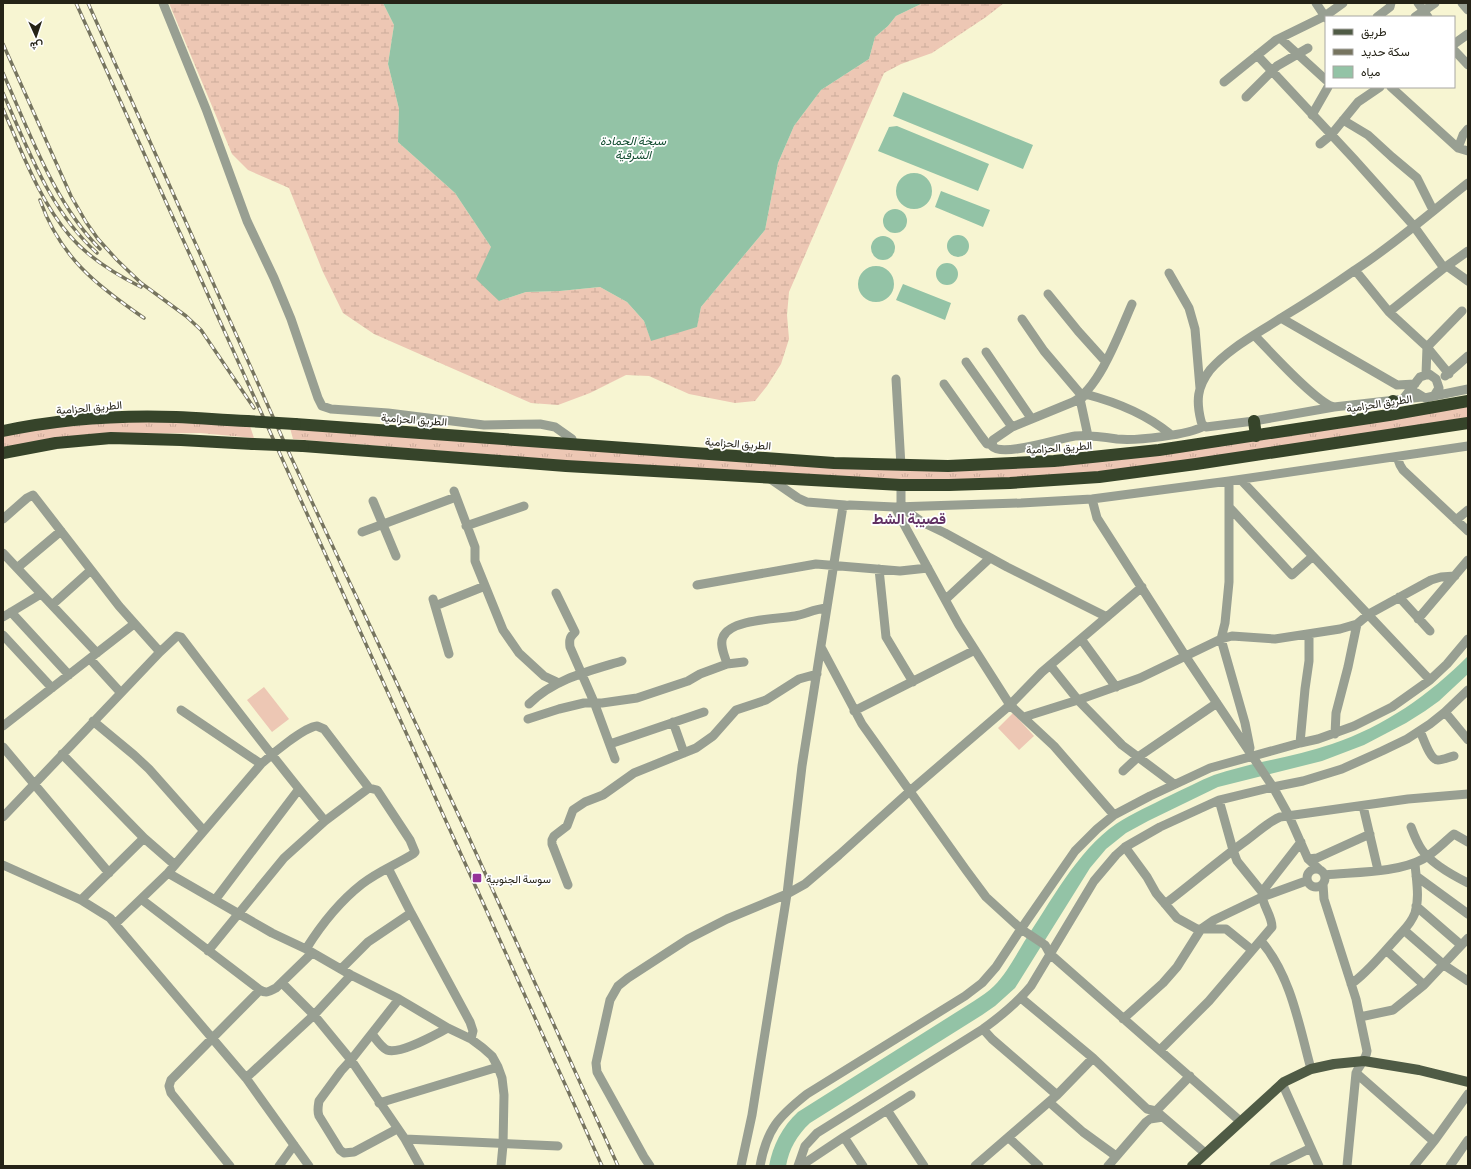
<svg xmlns="http://www.w3.org/2000/svg" width="1471" height="1169" viewBox="0 0 1471 1169" font-family="Commissioner,Vazirmatn,sans-serif">
  <defs>
    <pattern id="grass-tufts" width="24" height="20" patternUnits="userSpaceOnUse"><rect width="24" height="20" fill="#edc7b4"/><path d="M3 7l-1-3M5 7V3M7 7l1-3M15 17l-1-3M17 17v-4M19 17l1-3" fill="none" stroke="#cbab9a"/></pattern>
    <pattern id="wetland-marsh" width="20" height="14" patternUnits="userSpaceOnUse"><rect width="20" height="14" fill="#edc7b4"/><path d="M1 5h8M5 5V1M11 12h8M15 12V8" fill="none" stroke="#cbab9a"/></pattern>
  </defs>
  <rect width="100%" height="100%" fill="#f7f5d2"/>
  <path fill="url(#grass-tufts)" d="M1468,407V420L1092,474L1003,480L883,481L559,460L293,439L290,428L1002,468Z
    M147,420L250,426L254,438L200,433L102,434L3,448V436L42,428Z"/>
  <path fill="url(#wetland-marsh)" d="M169,3H383L394,25L388,64L399,109L398,142L455,193L491,247L499,301L526,292L560,291L600,287L627,302L644,321L651,340L697,326L701,307L765,230L778,163L794,126L821,90L869,59L875,37L888,26L896,16L923,3H1004L986,17L932,53L901,64L884,73L789,292L787,315L789,339L781,364L767,386L755,401L735,403L689,394L649,376L626,375L590,393L558,405L531,403L374,334L343,313L323,272L289,188L248,170L232,154Z"/>
  <path fill="#edc7b4" d="M264,687L289,719L272,732L247,700Z
    M1013,713L1034,736L1019,750L998,728Z"/>
  <path fill="#93c3a6" d="M383,3H923L896,16L888,26L875,37L869,59L821,90L794,126L778,163L765,230L701,307L697,327L651,341L644,321L627,302L600,287L560,291L526,292L499,301L476,279L491,247L455,193L398,142L399,109L388,64L394,25Z
    M903,92L1033,145L1023,169L893,116Z
    M897,126L989,164L978,191L878,151L889,127Z
    M896 191a18 18 0 1 1 36 0a18 18 0 1 1-36 0Z
    M941,191L990,210L983,227L935,207Z
    M883 221a12 12 0 1 1 24 0a12 12 0 1 1-24 0Z
    M947 246a11 11 0 1 1 22 0a11 11 0 1 1-22 0Z
    M871 248a12 12 0 1 1 24 0a12 12 0 1 1-24 0Z
    M936 274a11 11 0 1 1 22 0a11 11 0 1 1-22 0Z
    M858 284a18 18 0 1 1 36 0a18 18 0 1 1-36 0Z
    M903,284L951,303L945,320L896,300Z
    M1468,656V674L1439,701L1425,711L1406,723L1364,745L1322,761L1218,787L1148,821L1126,833L1106,849L1090,868L1015,988L995,1006L982,1015L810,1123C797,1135 789,1149 786,1166H769C773,1145 782,1127 798,1112L974,1001C981,996 988,992 994,986C1006,974 1015,957 1024,942C1050,903 1077,851 1116,824C1133,813 1151,805 1169,796C1184,789 1199,781 1214,775C1253,762 1294,757 1332,744C1385,726 1429,695 1468,656Z"/>
  <g fill="none" stroke-linecap="round" stroke-linejoin="round">
    <path stroke="#989f92" stroke-width="9" d="M163,3L206,109L247,221L274,278L291,319L318,398L322,406L331,409L388,413L484,425L540,424L555,427L572,439L573,444
      M1316,3L1326,18
      M1418,3L1428,17
      M1462,3L1468,10
      M1377,17L1390,7L1391,3
      M1415,17L1435,3
      M1280,38L1326,80
      M1454,44L1468,34
      M1454,50L1468,65
      M1257,55L1354,159L1413,225L1444,268
      M1224,82L1276,40L1325,16L1343,3
      M1391,87L1458,148L1468,151
      M1246,97L1277,66L1308,48
      M1312,115L1328,87
      M1343,120L1368,135L1392,157L1417,178L1433,210
      M1320,144L1331,135L1358,102L1380,87
      M1458,148L1463,135L1468,129
      M1447,266L1468,281
      M1355,270L1389,312L1427,347L1449,374
      M1169,273L1189,308L1195,329L1200,388
      M1048,294L1078,331L1105,361
      M1132,304C1120,331 1100,388 1073,402L1012,427L993,440L992,446C1002,458 1060,438 1075,436C1089,435 1103,437 1117,439C1136,441 1189,435 1204,426
      M1389,312L1444,268L1468,251
      M1281,318L1397,385L1415,384
      M1022,319L1044,351L1083,397
      M1254,335C1269,350 1316,403 1334,407L1422,397
      M986,352L1031,418
      M966,362L1012,427
      M1426,374L1427,347L1462,311
      M1445,376L1468,356
      M896,379L901,466
      M944,384L981,436L987,444H992
      M1085,394C1116,402 1145,413 1170,434
      M1434,396L1468,389
      M1080,399L1088,436
      M1403,399L1420,377L1429,374L1436,379L1439,388L1434,396L1425,398L1417,393
      M1334,407L1254,421L1206,427L1202,424L1201,421C1196,401 1197,387 1210,370C1229,348 1257,334 1281,318C1306,303 1331,287 1355,270C1395,244 1431,212 1468,183
      M1397,457L1400,465L1403,470L1468,531
      M769,478L798,498L807,502L845,505
      M1241,480L1430,680
      M1229,481V582L1225,623L1221,639L1245,723L1250,748
      M901,485V507L922,522L945,533L1007,567L1107,617
      M454,491L475,547V561L503,630L519,653L544,676L559,683
      M1092,499L1097,518L1186,657L1273,787L1289,816L1308,859L1319,869
      M373,501L396,556
      M895,507L907,530L959,625L1010,705L1054,746L1114,815
      M1230,508L1292,575L1313,556
      M3,519L27,498L33,495L119,606L160,652
      M1456,520L1468,510
      M466,526L524,506
      M362,532L456,497
      M3,553L97,653
      M17,568L61,531
      M879,569L886,637L913,682
      M697,585L816,564L900,571L928,568
      M556,593L575,632C570,637 569,639 570,647L594,702L615,759
      M1399,597L1430,631
      M433,599L449,654
      M946,599L990,558
      M52,605L91,570
      M435,606L485,586
      M11,612L69,675
      M3,617L41,594
      M1418,619L1468,560
      M3,635L52,688
      M1081,639L1116,687
      M821,647L862,724L966,870L986,897L1021,929L1045,945L1050,954L1240,1121
      M90,659L121,693
      M727,664C725,656 719,645 723,637C730,619 778,619 795,616C806,614 814,609 827,608
      M1050,665L1078,700L1122,745L1174,784
      M529,704C554,679 589,671 622,661
      M181,710L261,764
      M854,711L975,650
      M1445,712L1468,740
      M1024,717L1078,700L1140,678L1221,639L1232,636L1275,639L1340,629L1357,624L1369,614L1431,580L1441,577L1455,576
      M528,719L559,709L584,703H602L637,698L688,681L700,674L727,664L744,662
      M93,721L134,755L149,769L204,831
      M673,722L684,753
      M3,726L134,624
      M1420,731C1423,737 1430,760 1438,760C1443,760 1449,757 1454,756
      M1335,734L1336,713L1348,667L1357,624
      M1300,743L1305,689L1309,661V634
      M610,744L704,712
      M3,747L109,873
      M62,754L144,838L175,865
      M1123,771L1138,757L1217,703
      M1219,800L1233,850L1237,861L1262,892
      M1363,806L1378,870
      M3,817L160,652L177,636L181,637C228,699 276,761 325,821
      M1411,827C1414,835 1417,843 1422,850C1431,863 1454,876 1468,883
      M1125,847L1147,877L1156,893L1177,918L1197,929H1226L1252,950
      M1308,859L1317,858L1370,834
      M3,865L81,900L110,918L246,1078L309,1166
      M1307 878a9 9 0 1 1 18 0a9 9 0 1 1-18 0Z
      M168,873L272,933L306,949L351,975L399,999L448,1028L471,1039L483,1048L492,1056L498,1067L502,1078L504,1095L503,1145L501,1166
      M1325,875C1353,872 1398,873 1423,859C1434,853 1444,842 1454,834L1468,842
      M1416,876L1468,914
      M1323,884L1324,899L1356,999L1367,1051C1366,1060 1359,1065 1356,1073L1347,1166
      M568,885L552,844V840L554,836L567,826L573,810L585,802L603,795L634,773L696,748L713,736L736,710L766,700L799,679L817,674
      M141,899L260,990
      M81,900L144,838
      M215,900L299,789
      M1165,904C1193,883 1219,860 1247,840C1258,832 1268,822 1280,817L1408,799L1468,794
      M1416,906L1461,945
      M411,913L470,1022L473,1031L471,1039
      M115,924L168,873L261,764C271,755 304,727 317,726L324,729L369,788L377,790L410,840L415,852L413,854C397,864 377,872 362,884C339,902 321,925 306,949
      M1405,931L1444,965L1468,981
      M1261,941C1291,976 1299,1025 1311,1069
      M1386,950L1424,985
      M208,951L284,858L325,821L369,788
      M341,969L368,942L411,913L388,868
      M282,983L314,1015L351,1060L341,1071L319,1101C318,1107 317,1111 319,1116L340,1150L344,1153L354,1152L397,1129
      M1351,984C1368,972 1381,955 1395,940C1403,930 1410,926 1415,913C1420,897 1416,879 1415,863
      M1021,998L1093,1058L1147,1109L1156,1111L1205,1153
      M399,999L351,1060L405,1139L420,1166
      M1360,1017L1393,1010L1424,985L1468,938
      M1123,1019L1163,983L1177,967L1201,929L1214,920L1262,897L1306,881
      M983,1029L992,1039L1057,1095
      M372,1034C376,1039 381,1047 387,1050C400,1055 436,1034 448,1028
      M1160,1050L1209,1001L1272,927C1272,915 1261,904 1262,892L1301,842
      M1356,1073L1430,1138L1435,1140L1468,1094
      M246,1078L314,1015L351,975
      M1282,1083L1319,1166
      M1049,1102L1083,1132L1116,1156
      M379,1103L498,1067
      M887,1110L924,1166
      M1156,1111L1190,1076
      M844,1137L863,1166
      M1009,1138L1039,1166
      M405,1139L558,1146
      M230,1166L171,1093L169,1086L171,1080L260,990C267,994 270,991 276,988L312,953
      M279,1166L294,1145
      M650,1166L644,1157L597,1072L596,1063L610,1000L618,986L628,978L688,939L727,919L787,894L805,884L839,855L910,791L1010,705L1042,672L1142,587
      M741,1166L752,1115L787,894L802,766L843,506L850,505L895,507L1021,503L1092,499L1229,481L1468,446
      M760,1166C767,1129 778,1117 807,1094L965,996L982,983L996,967L1021,929L1075,851L1097,829L1114,815L1150,796L1210,768L1300,743L1318,739L1354,726L1392,707L1430,680L1447,664L1468,639
      M798,1166L805,1146L817,1133L983,1029C1001,1016 1017,1003 1031,986L1094,881L1116,855L1125,847L1160,827L1219,800L1273,787L1303,781L1342,769L1382,751L1407,739L1430,724L1445,712L1468,690
      M804,1166L805,1163L844,1137L911,1095
      M975,1166L1057,1095L1093,1058
      M1108,1166L1146,1122L1150,1119L1163,1117
      M1274,1166L1311,1148
      M1414,1166L1435,1140
      M1450,1166L1468,1140"/>
    <path stroke="#4f5b45" stroke-width="10" d="M1192,1166L1284,1082L1311,1069L1334,1064L1364,1061L1419,1070L1468,1082"/>
    <path stroke="#36442a" stroke-width="12" d="M1389,415L1393,401
      M1254,421L1256,436
      M295,424L834,463L948,466L1054,461L1159,450L1389,415L1468,401
      M3,431C60,419 119,415 176,417C200,418 223,420 247,421
      M303,446L566,466L901,485H949L1010,483L1099,477L1196,464L1468,423
      M3,453L56,443L111,438L181,440L253,444"/>
    <g stroke="#76745f" stroke-width="3.5">
      <path id="rail" d="M76,3L602,1166
        M88,3L290,455L466,831L618,1166
        M3,44L71,196L86,222L98,239L117,260L141,283L186,316L201,330L254,408
        M3,73C29,131 54,203 100,249
        M3,93C28,149 50,211 97,253
        M3,109C22,152 39,200 70,236C89,258 115,274 141,287
        M40,200C60,257 96,285 144,318"/>
    </g>
    <use href="#rail" stroke="#fff" stroke-width="2" stroke-dasharray="6" stroke-linecap="butt"/>
    <path stroke="#36442a" stroke-width="12" d="M247,421L295,424
      M253,444L303,446"/>
  </g>
  <rect fill="#953299" stroke="#fff" stroke-width="1.5" x="472" y="873" width="10" height="10" rx="2"/>
  <g text-anchor="middle" dominant-baseline="central" stroke-width="3.5" stroke-linejoin="round" paint-order="stroke">
    <g font-size="11" fill="#252317" stroke="#fff">
      <text transform="translate(1379 403) rotate(-9)">الطريق الحزامية</text>
      <text transform="translate(89 407) rotate(-5)">الطريق الحزامية</text>
      <text transform="translate(414 419) rotate(4)">الطريق الحزامية</text>
      <text transform="translate(738 443) rotate(4)">الطريق الحزامية</text>
      <text transform="translate(1059 447) rotate(-4)">الطريق الحزامية</text>
    </g>
    <g font-size="11" fill="#252317" stroke="#fff" text-anchor="start">
      <text x="486" y="878">سوسة الجنوبية</text>
    </g>
    <g font-size="12" font-style="italic" fill="#124c30" stroke="#fff">
      <text x="633" y="140">سبخة الحمادة<tspan x="633" dy="14">الشرقية</tspan></text>
    </g>
    <g font-size="15" font-weight="bold" fill="#613163" stroke="#fff">
      <text x="909" y="518">قصيبة الشط</text>
    </g>
  </g>
  <rect width="1471" height="1169" fill="none" stroke="#252317" stroke-width="8"/>
  <rect x="1325" y="16" width="130" height="72" fill="#ffffff" stroke="#a8a7a2"/>
  <rect x="1333" y="29" width="20" height="6" fill="#4f5b45" stroke="#a8a7a2"/>
  <text x="1361" y="36" font-size="12" fill="#252317">طريق</text>
  <rect x="1333" y="49" width="20" height="6" fill="#76745f" stroke="#a8a7a2"/>
  <text x="1361" y="56" font-size="12" fill="#252317">سكة حديد</text>
  <rect x="1333" y="66" width="20" height="12" fill="#93c3a6" stroke="#a8a7a2"/>
  <text x="1361" y="76" font-size="12" fill="#252317">مياه</text>
  <g transform="translate(36 36) rotate(177)" stroke="#ffffff" stroke-width="3" paint-order="stroke">
  <path d="M0-3L7 15L0 10L-7 15Z" fill="#252317"/>
  <text y="-6" font-size="11" font-weight="bold" text-anchor="middle" fill="#252317">ش</text>
  </g>
</svg>
